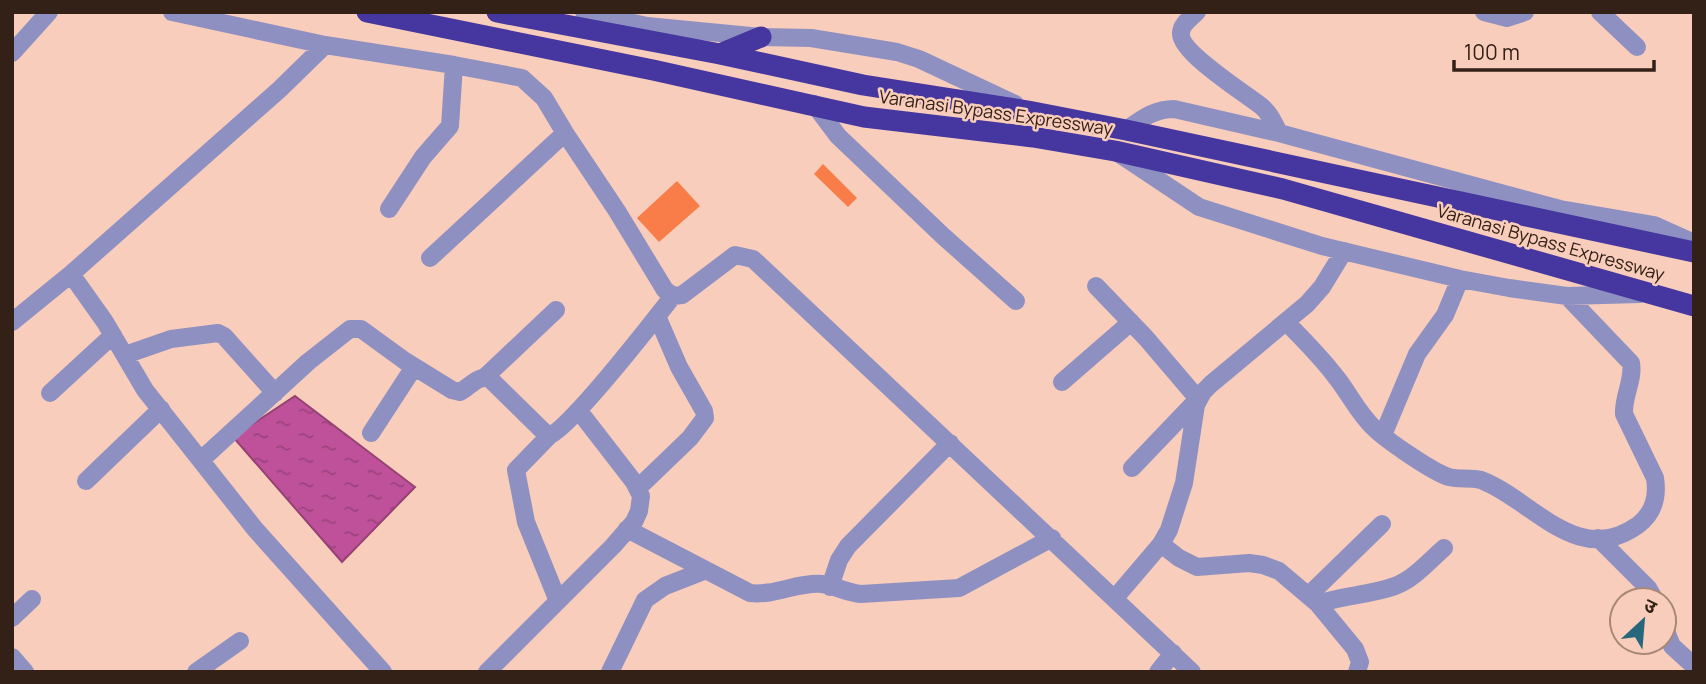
<svg xmlns="http://www.w3.org/2000/svg" width="1706" height="684" viewBox="0 0 1706 684" font-family="Manrope,'Noto Sans Devanagari',sans-serif">
  <defs>
    <pattern id="water-ripples" width="26" height="14" patternUnits="userSpaceOnUse" patternTransform="scale(1.75)"><rect width="26" height="14" fill="#bf519a"/><path d="M2 4q2-2 4 0t4 0M15 11q2-2 4 0t4 0" fill="none" stroke="#9c437d"/></pattern>
  </defs>
  <rect width="100%" height="100%" fill="#f8cdbb"/>
  <path fill="url(#water-ripples)" stroke="#954273" stroke-width="2" d="M295,396L415,487L342,562L233,437Z"/>
  <path fill="#f87d48" d="M823,164L857,198L848,207L814,174Z
    M677,181L700,206L659,242L637,218Z"/>
  <g fill="none" stroke-linecap="round" stroke-linejoin="round">
    <path stroke="#8f90c2" stroke-width="18" d="M172,12L325,45L454,65L522,78L544,98L565,133L617,211L665,290L673,296L682,295L735,255L753,259L1192,672
      M584,12L647,26L761,37L811,38L897,52L919,59L1015,104
      M1197,12C1191,18 1181,24 1181,33C1179,52 1246,94 1261,106C1270,113 1274,123 1279,133
      M1484,12L1507,18L1525,12
      M1600,12L1637,47
      M12,53L49,12
      M814,104L838,136L943,236L1016,301
      M1126,130C1142,119 1154,109 1174,109L1279,133L1560,209L1654,225L1694,243
      M1121,155L1199,207L1322,246L1460,279L1509,288L1567,296L1640,294
      M389,209L423,157L450,126L454,65
      M430,258L565,133
      M71,274L105,322L145,390L255,529L383,672
      M1096,286L1146,338L1198,399L1132,468
      M12,322L71,274L280,89L325,45
      M1286,322C1303,339 1321,357 1336,377C1349,393 1358,413 1374,428C1386,440 1434,473 1449,477C1459,480 1470,477 1481,480C1532,499 1577,569 1638,525C1654,513 1658,497 1655,478L1624,414C1623,396 1634,380 1631,363L1567,296
      M125,355L171,339L218,333L224,336L275,393
      M485,377L556,310
      M1062,382L1131,322
      M50,393L113,335
      M371,433L414,367
      M550,435L516,470L526,522L558,601
      M1383,435L1417,354L1445,315L1460,279
      M201,460L308,362L350,329H361L405,361L452,390L460,392C470,387 478,374 490,379L543,431L550,435C568,431 655,319 673,296
      M86,481L161,409
      M638,488L690,438L705,418L704,411L679,367L657,316
      M627,529L750,593C775,596 797,582 822,584C836,586 847,593 861,594L959,588L1052,538
      M1598,538L1648,588L1655,600
      M1161,544L1179,558L1197,567L1249,563L1263,565L1279,571L1318,604L1355,649L1360,662L1357,672
      M830,587L839,560L848,546L950,443
      M1309,595L1382,524
      M1115,598L1161,544L1169,530L1184,483L1196,405L1203,392L1211,384L1307,304L1322,287L1344,251
      M1318,604C1343,595 1371,595 1395,586C1414,579 1429,561 1444,548
      M12,618L32,599
      M1664,626L1672,646L1694,666
      M12,657L25,672
      M196,672L240,641
      M487,672L613,546L634,522L639,511L641,496L634,482L579,411
      M610,672L645,600L665,586L706,570
      M1158,672L1173,653"/>
    <path stroke="#4536a0" stroke-width="21" d="M367,12L653,70L864,117L1033,137L1115,151L1283,189L1694,306
      M497,12L720,54L863,85L1028,111L1126,130L1694,252
      M720,54L761,37"/>
  </g>
  <g text-anchor="middle" dominant-baseline="central" stroke-width="5" stroke-linejoin="round" paint-order="stroke">
    <g font-size="18" fill="#332017" stroke="#f8cdbb">
      <text transform="translate(996 112) rotate(8)">Varanasi Bypass Expressway</text>
      <text transform="translate(1551 242) rotate(16)">Varanasi Bypass Expressway</text>
    </g>
  </g>
  <rect width="1706" height="684" fill="none" stroke="#332017" stroke-width="28"/>
  <g transform="translate(1643 621) rotate(26)"><circle r="33" fill="#f8cdbb" stroke="#a98879" stroke-width="2"/>
  <path d="M0-5L12 26L0 18L-12 26Z" fill="#27677c"/>
  <text y="-10" font-size="19" font-weight="bold" text-anchor="middle" fill="#332017">उ</text>
  </g>
  <path d="M1454 60v10h200v-10" fill="none" stroke="#332017" stroke-width="3.5"/>
  <text x="1464" y="60" font-size="21" fill="#332017" stroke="#f8cdbb" stroke-width="5" paint-order="stroke">100 m</text>
</svg>
